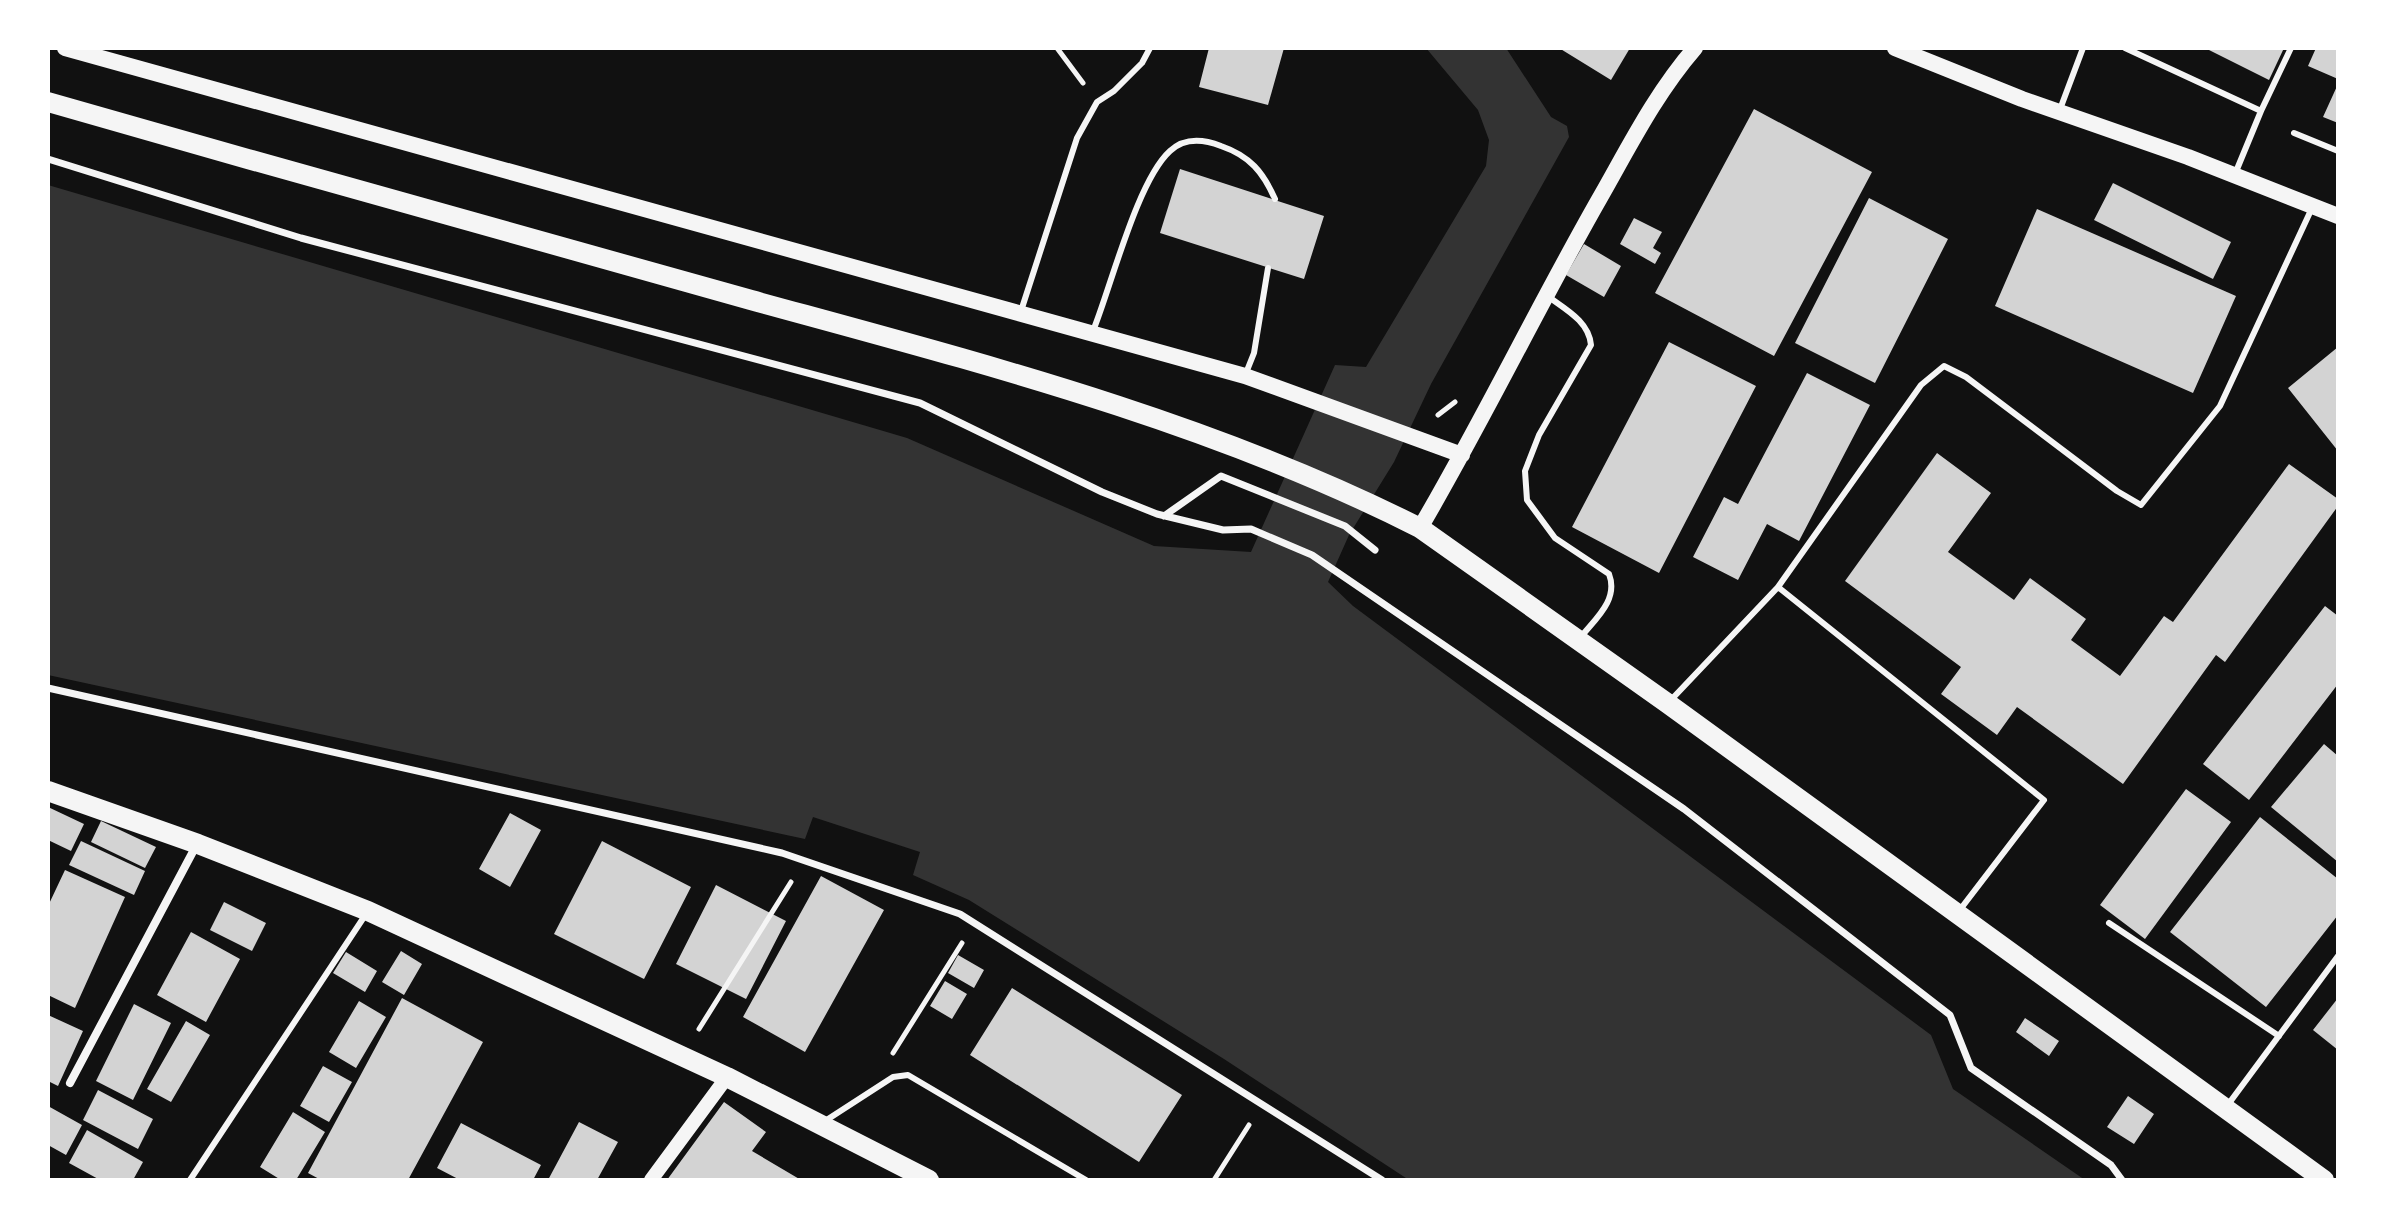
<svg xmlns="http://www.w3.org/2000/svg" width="2386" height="1228" viewBox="0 0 2386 1228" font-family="Rubik,sans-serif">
  <rect width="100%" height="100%" fill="#111"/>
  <path fill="#333" d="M1426,48H1506L1551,117L1567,126L1569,137L1431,384L1394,462L1349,535L1328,582L1353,606L1931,1035L1953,1089L2085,1180H1409L1224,1059L969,900L913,875L920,852L813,817L805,839L48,675V185L907,438L1154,546L1251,552L1335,365L1366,367L1486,166L1489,140L1478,110Z"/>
  <path fill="#d3d3d3" d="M1209,48H1284L1268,105L1199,87Z
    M1559,48H1630L1611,80Z
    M2205,48H2284L2269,80Z
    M2316,48H2338V79L2308,66Z
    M2338,84V123L2323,117Z
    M1754,109L1872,172L1774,356L1655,293Z
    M1180,169L1324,216L1304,279L1160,233Z
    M2113,183L2231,242L2213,279L2094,220Z
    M1869,198L1948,239L1875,383L1795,343Z
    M2037,209L2236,296L2193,393L1995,306Z
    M1634,218L1662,232L1653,248L1661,253L1655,264L1620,244Z
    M1584,244L1621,266L1604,297L1566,275Z
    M1669,342L1756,386L1659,573L1572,527Z
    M2338,347V451L2288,388Z
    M1807,373L1870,405L1799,541L1767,524L1738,580L1693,557L1724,497L1738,504Z
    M1937,453L1991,493L1948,552L2014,600L2030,578L2086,619L2071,640L2120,676L2164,616L2173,622L2289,464L2338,499V506L2225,662L2216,655L2123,784L2017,707L1997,735L1941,694L1961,667L1845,581Z
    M2325,606L2338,616V684L2249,800L2203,764Z
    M2324,744L2338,756V862L2271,807Z
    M2186,789L2231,822L2145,939L2100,905Z
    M48,807L84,824L71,851L48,840Z
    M510,813L541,830L510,887L479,869Z
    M2260,817L2338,879V915L2266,1007L2170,932Z
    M101,821L156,847L145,868L91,842Z
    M81,841L145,871L134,895L69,865Z
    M602,841L691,887L644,979L554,934Z
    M65,870L125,897L75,1008L48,995V906Z
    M821,876L884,910L805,1052L743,1017Z
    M716,885L786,921L746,999L676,964Z
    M224,902L266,923L252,951L210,930Z
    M191,932L240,959L206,1022L157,995Z
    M401,951L422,964L404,995L382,982Z
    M346,952L377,971L365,992L333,973Z
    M958,955L984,970L974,988L948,973Z
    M945,981L967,994L952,1019L930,1006Z
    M1012,988L1182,1095L1139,1162L970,1055Z
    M402,998L483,1042L408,1180H321L308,1173Z
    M2338,998V1050L2313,1030Z
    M359,1001L386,1017L356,1068L329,1052Z
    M134,1004L171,1023L133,1100L96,1081Z
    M48,1015L83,1031L58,1086L48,1081Z
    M2025,1018L2059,1041L2049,1056L2016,1032Z
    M186,1021L210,1035L171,1102L147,1089Z
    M323,1066L352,1082L329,1122L300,1106Z
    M98,1090L153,1119L138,1149L83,1120Z
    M2128,1096L2154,1114L2134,1144L2107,1127Z
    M724,1102L766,1132L752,1151L801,1180H667Z
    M48,1106L82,1125L66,1155L48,1145Z
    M293,1112L325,1132L296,1180H281L260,1167Z
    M579,1122L618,1142L597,1180H548Z
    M461,1123L541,1165L533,1180H460L437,1168Z
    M87,1130L143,1162L133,1180H100L69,1163Z"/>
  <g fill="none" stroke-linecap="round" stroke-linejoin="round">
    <path stroke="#f5f5f5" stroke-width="5" d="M1057,48L1083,83
      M1438,415L1455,402
      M699,1029L791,882
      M893,1053L962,943
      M1214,1180L1249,1125"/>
    <path stroke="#f5f5f5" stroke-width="6" d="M2125,48L2261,111L2291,48
      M2059,112L2083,48
      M2294,133L2338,151
      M2235,174L2261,111
      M1546,295C1565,309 1589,321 1591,345L1539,435L1525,471L1527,500L1555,538L1609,574C1619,600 1595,619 1580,638
      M1021,311L1077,138L1097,102L1114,91L1142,63L1150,48
      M1093,331C1111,287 1137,181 1170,151C1185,137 1203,139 1221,146C1250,156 1263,172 1275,199
      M1246,373L1254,353L1268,268
      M1778,587L2044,800L1959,911
      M1670,701L1778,587L1921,385L1944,366L1966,377L2117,491L2141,505L2220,406L2312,208
      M2109,923L2279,1036
      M2227,1106L2338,956
      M825,1121L893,1077L908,1075L1086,1180
      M190,1180L366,914"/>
    <path stroke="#f5f5f5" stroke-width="7" d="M48,159L301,238L920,403L1102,492L1157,514L1223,530L1251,529L1312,555L1684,809L1950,1015L1971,1068L2111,1165L2122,1180
      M1164,516L1221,476L1345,526L1375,550
      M48,688L782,853L960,914L1382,1180"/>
    <path stroke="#f5f5f5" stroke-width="8" d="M70,1083L197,844"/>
    <path stroke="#f5f5f5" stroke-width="14" d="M651,1180L727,1077"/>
    <path stroke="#f5f5f5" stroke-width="16" d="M65,48L1245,376L1462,455
      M1895,48L2022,99L2188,157L2338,216
      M1420,528C1484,419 1538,306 1601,196C1630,145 1656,93 1695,48"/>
    <path stroke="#f5f5f5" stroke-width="20" d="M48,102C282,169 516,235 751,300C977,362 1209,421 1420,528L1667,703L2324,1180
      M48,791L198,844L368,911L727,1077L929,1180"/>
  </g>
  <rect width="2386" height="1228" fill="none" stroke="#ffffff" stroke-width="100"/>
</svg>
